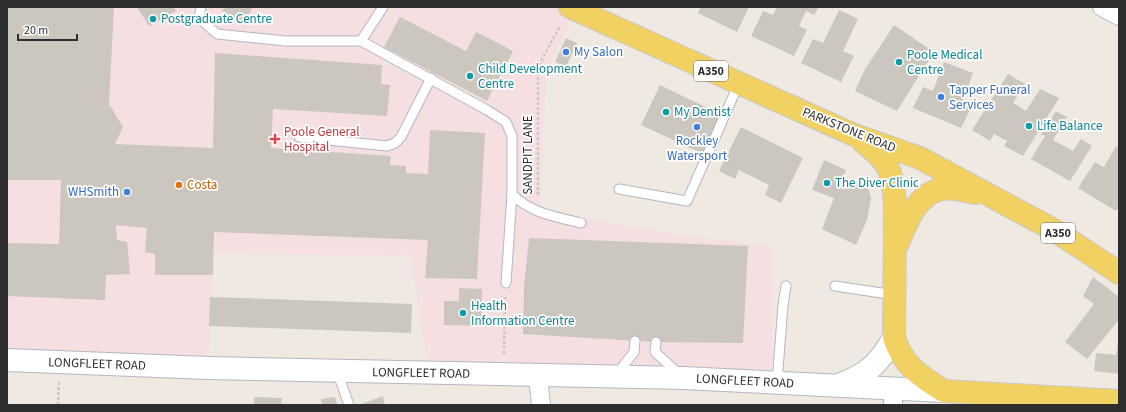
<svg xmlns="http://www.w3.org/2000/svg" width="1126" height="412" viewBox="0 0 1126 412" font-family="'Source Sans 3',sans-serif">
  <rect width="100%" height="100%" fill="#efe9e1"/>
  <path fill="#f5dfe0" d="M7,7H570L576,10L546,72L540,207L592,220L681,235L773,247L772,383L429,373L411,255L212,254L208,368L7,360Z"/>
  <path fill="#cbc7bf" d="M7,7H114L109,104L123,127L115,144L213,148L215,53L382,65L381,84L390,85L387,116L273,109L271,148L391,156L390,165L406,166V173L428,174L430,130L485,133L477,279L425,278L428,240L214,232L213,275H155V254L145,252L147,228L116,225L117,240L127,242L130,274L106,275L105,300L7,296V243L59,244L61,180H7Z
    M137,7H174L176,11L149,26Z
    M225,7H253L243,24L222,11Z
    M701,7H749L737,32L698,13Z
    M777,7H819L814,15L806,11L799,26L807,30L794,56L751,36L763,11L773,15Z
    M839,10L858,19L843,51L854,56L841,82L801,63L813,39L823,43Z
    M400,17L466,51L476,32L513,51L487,101L384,47Z
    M894,25L934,52L897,111L855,91L864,71Z
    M566,38L577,43L566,67L555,62Z
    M944,62L973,73L962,103L971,108L961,128L913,108L923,87L933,91Z
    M1008,74L1025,84L1013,103L1026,111L1040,89L1059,98L1023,156L1004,146L1007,141L994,134L990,141L972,130Z
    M660,85L722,115L703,154L641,125Z
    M1056,111L1067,117L1053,140L1073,151L1081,139L1092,146L1070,181L1031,159L1045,136L1041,134Z
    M741,127L803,158L781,203L765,195L769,185L739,170L735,179L719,171Z
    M1116,146L1119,148V207L1116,211L1078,188L1095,162L1104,167Z
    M824,160L846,170L843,177L868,187L871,198L867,220L856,245L822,229L834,198L812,190Z
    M529,238L748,246L743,343L656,342L523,334L524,286Z
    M1093,277L1119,297V323L1117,322L1087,359L1065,342L1094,304L1083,296Z
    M459,288L482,289L481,326L444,325V301H459Z
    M210,297L412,304L411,333L209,326Z
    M1118,341L1119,374L1094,371L1096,353L1116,355Z
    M383,396L385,405H359Z
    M254,397L282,398L281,405H254Z
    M335,397L337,405H322L321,399Z"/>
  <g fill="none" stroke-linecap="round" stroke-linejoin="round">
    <g stroke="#b4b7c1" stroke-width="11">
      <path id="lane" d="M201,7L199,18L217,34L286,41H361
        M383,7L361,41L487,110L506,122L512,136V194L506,283
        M299,137L387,146L395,143L401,137L431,78
        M619,189L687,201L739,83
        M512,194C530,213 556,217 581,223
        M835,286L895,295
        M656,342L655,352L679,374
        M337,371L349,405
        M617,374L634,352L635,341
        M777,383L783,305L786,286"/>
    </g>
    <g stroke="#b4b7c1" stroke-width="20">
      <path id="street" d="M1102,7L1119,16
        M538,375L541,405
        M893,405V388"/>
    </g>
    <g stroke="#b4b7c1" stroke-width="24">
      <path id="secondary" d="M7,360L208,368L684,378L944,391
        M841,384C868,374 880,363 894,337"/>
    </g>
    <g stroke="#c9c9c9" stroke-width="24">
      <path id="primary" d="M570,7L852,134L920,158L1054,230L1119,273
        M863,142C890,162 892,170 895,203L894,337C902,365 921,377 944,391L1119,401
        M898,243C907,222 916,195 941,189C951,187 965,191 975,193"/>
    </g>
    <path stroke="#c9c9c9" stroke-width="2.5" stroke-dasharray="3 2" stroke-linecap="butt" d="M538,195V67L560,26
      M504,354L505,297
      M58,405L59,382"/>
    <use href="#lane" stroke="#fff" stroke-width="9"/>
    <use href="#street" stroke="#fff" stroke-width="18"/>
    <use href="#secondary" stroke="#fff" stroke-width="22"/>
    <use href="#primary" stroke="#f2d163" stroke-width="22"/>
  </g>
  <g fill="#0f9aa8" stroke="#fff" stroke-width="1.5">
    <circle cx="153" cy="19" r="4"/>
    <circle cx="899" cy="62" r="4"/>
    <circle cx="470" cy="76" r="4"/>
    <circle cx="666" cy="112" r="4"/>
    <circle cx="1029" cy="126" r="4"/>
    <circle cx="827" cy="183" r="4"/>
    <circle cx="463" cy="313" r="4"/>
  </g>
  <g fill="#3f7fe0" stroke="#fff" stroke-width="1.5">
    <circle cx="566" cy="52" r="4"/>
    <circle cx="941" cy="97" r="4"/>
    <circle cx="697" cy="127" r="4"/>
    <circle cx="127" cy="192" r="4"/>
  </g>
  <path fill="#e0444e" stroke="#fff" stroke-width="1.5" d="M273 133h4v4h4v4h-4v4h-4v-4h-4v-4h4z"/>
  <circle fill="#e8710a" stroke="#fff" stroke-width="1.5" cx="179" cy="185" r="4"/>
  <g text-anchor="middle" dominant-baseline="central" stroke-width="3.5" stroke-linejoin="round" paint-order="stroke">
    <g fill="#fff" stroke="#6d6d6d" stroke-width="1">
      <rect x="694" y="61" width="34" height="20" rx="3"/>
      <rect x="1041" y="223" width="34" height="20" rx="3"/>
    </g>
    <g font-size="12" font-weight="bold" fill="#2e2e2e">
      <text x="711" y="71">A350</text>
      <text x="1058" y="233">A350</text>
    </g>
    <g font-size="13" fill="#0d838f" stroke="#fff" text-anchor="start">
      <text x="161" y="19">Postgraduate Centre</text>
      <text x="907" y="55">Poole Medical<tspan x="907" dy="15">Centre</tspan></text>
      <text x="478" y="69">Child Development<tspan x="478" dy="15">Centre</tspan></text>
      <text x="674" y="112">My Dentist</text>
      <text x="1037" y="126">Life Balance</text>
      <text x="835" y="183">The Diver Clinic</text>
      <text x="471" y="306">Health<tspan x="471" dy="15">Information Centre</tspan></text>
    </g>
    <g font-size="13" fill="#366cbe" stroke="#fff" text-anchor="start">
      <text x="574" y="52">My Salon</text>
      <text x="949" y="90">Tapper Funeral<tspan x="949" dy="15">Services</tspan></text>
      <text x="697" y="141" text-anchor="middle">Rockley<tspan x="697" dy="15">Watersport</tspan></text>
      <text x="119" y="192" text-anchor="end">WHSmith</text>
    </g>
    <g font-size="13" fill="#2e2e2e" stroke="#fff">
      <text transform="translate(849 130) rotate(22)">PARKSTONE ROAD</text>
      <text transform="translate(528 155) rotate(-90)">SANDPIT LANE</text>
      <text transform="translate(97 364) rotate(2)">LONGFLEET ROAD</text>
      <text transform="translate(421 373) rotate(1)">LONGFLEET ROAD</text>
      <text transform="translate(745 381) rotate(3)">LONGFLEET ROAD</text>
    </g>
    <g font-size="13" fill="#be3a42" stroke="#fff" text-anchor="start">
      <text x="284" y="132">Poole General<tspan x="284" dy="15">Hospital</tspan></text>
    </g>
    <g font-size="13" fill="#c56008" stroke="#fff" text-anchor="start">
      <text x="187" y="185">Costa</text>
    </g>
  </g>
  <rect width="1126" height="412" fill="none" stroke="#2e2e2e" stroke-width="16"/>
  <path d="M18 34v6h59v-6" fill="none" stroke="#2e2e2e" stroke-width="2"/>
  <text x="24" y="34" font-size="12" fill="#2e2e2e" stroke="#ffffff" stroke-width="3" paint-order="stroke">20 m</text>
</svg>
